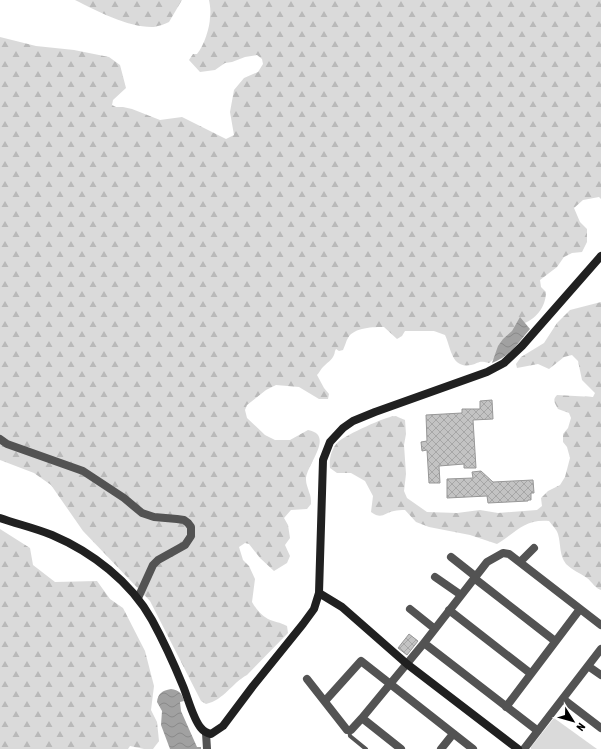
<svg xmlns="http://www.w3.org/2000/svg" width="601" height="749" viewBox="0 0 601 749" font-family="'Asap Condensed',sans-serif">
  <defs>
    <pattern id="forest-firs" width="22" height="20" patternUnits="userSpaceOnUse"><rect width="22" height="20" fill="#dadada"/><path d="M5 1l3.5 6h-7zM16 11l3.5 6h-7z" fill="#b9b9b9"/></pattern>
    <pattern id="water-waves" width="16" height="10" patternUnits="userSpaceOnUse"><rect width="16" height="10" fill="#a1a1a1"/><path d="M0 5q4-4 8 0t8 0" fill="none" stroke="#898989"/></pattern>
    <pattern id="building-cross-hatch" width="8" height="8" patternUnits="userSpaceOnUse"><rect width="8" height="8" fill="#c3c3c3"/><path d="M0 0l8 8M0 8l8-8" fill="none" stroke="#a6a6a6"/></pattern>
  </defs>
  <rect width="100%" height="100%" fill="#fff"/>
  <path fill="url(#forest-firs)" d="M75,0H182L169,22C165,24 159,26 154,27C129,28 97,11 75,0Z
    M209,0H601V199L599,197L583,200L574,208L580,222L587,229V242L582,252L572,253L564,257L557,267L540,280L541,287L546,292C546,307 535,321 521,324L497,356L489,363C478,360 480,363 471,365C451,369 451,347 445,335L434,331H405L402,336L397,339L384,327C374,327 354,327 348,338C346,341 345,346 343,350L339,351L336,349L335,351C334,359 329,361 323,367C321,369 319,373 317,375L324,388L329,394L328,399H319L299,387L276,385L266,390L247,405L245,410L247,418L265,435L275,440H290L308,430C336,435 305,466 306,480C306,484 308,488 309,492C311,496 311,500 311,504L307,509L291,510L284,518L288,525L290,538L285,545L290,556L287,563L274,571L260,558L249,544L245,543L239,547L243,560L249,566L255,579L252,602C256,609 261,615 268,619C274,622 280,622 287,626L288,633L247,675C232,683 224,700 206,704L201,701L150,601L83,531L51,485L34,473L0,460V37L36,46L74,50L109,57L120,65L126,88L113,100L112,105L116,107H123L132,109L160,120L182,117L226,139L234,135L230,112L234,90L244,78L258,72L263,64L262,59L257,55L245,57L232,62L225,63L215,70L200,72L189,60L193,54H197C204,46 210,27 210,17C211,11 210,5 209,0Z
    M601,302V590C596,589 592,582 587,578C580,573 572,570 566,564C559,555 561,544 558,534C557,530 552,525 549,521C524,519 517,532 497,544L470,535L429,527L416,522L405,510C401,510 397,510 394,511C384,513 382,520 371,512L373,496L365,481L351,473H337L330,468C329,459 331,449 338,442C346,435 386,416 396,416C398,417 402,419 405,420L406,434L404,445L406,474L404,491L407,498L427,512L457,513L480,510L498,513L537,510L542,506L541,498L548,491L560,485L565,477L570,458L567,447L563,442V434L568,428L571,418L569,413L558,409C555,403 552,400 557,395L593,397L595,393L582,380L578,361L572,355L564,357L549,369L538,364L517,368L516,364L521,357L544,343L557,323L570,310Z
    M0,529L30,548L33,565L55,582L97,581L110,599L123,608L145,651L154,686L151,710L157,722L159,741L153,749H144L130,746L128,749H0Z"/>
  <path fill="#dadada" d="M554,718L597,749H531V747Z"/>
  <path fill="url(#water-waves)" d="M520,317L530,329C519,342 509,357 492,363L498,346L503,339L512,331Z
    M171,689C179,690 182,693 184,701L180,702L181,711L197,747H201V749H170L161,725L162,711L157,702C158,693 162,691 171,689Z"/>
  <path fill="url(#building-cross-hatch)" stroke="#979797" d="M492,400L493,419L473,420L476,468H464V464L439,466L440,483H429L427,450L422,451L421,442L427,441L426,415L462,413V409H480V401Z
    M481,471L493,482L533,480L534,493H531V500H528V501L488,503L487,496L447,498V479L473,478L472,472Z
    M409,634L418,641L407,655L398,648Z"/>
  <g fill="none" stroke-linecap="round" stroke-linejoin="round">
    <path stroke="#535353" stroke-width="4" d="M349,730L350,736L366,749"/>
    <path stroke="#535353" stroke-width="8" d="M0,439L7,444L83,471L124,498L142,513L154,517L177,519L184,520L188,523L191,527V536L185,545L158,560L153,565L138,598
      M451,557L475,576
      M520,562L534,548
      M435,577L461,595
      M474,578L555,641
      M410,609L435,629
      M449,610L530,673
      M424,643L538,731
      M588,666L601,675
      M307,679L347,730H351L362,718
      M563,699L601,728
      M325,701L361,661L473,749
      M506,707L580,609
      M206,733L207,749
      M401,749L362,718L424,643L487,562L503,553L509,554L601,625
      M441,749L453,734
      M524,749L601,649"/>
    <path stroke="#202020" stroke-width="8" d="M0,518C17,524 35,528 52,535C92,552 131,582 152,620C164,642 174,664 183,686C188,698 193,719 201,728C204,732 207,733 211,734L223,726L253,686L303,624L314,609L319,593L323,460L330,442L343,428L353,421L375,412L487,372L504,363L522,346L601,256
      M319,593L342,607L407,664L518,749"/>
  </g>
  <g transform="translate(573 721) rotate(127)" stroke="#ffffff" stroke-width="3" paint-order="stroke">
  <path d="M0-3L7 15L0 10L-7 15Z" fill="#000000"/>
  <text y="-6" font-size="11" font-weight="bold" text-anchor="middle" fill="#000000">N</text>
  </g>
</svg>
